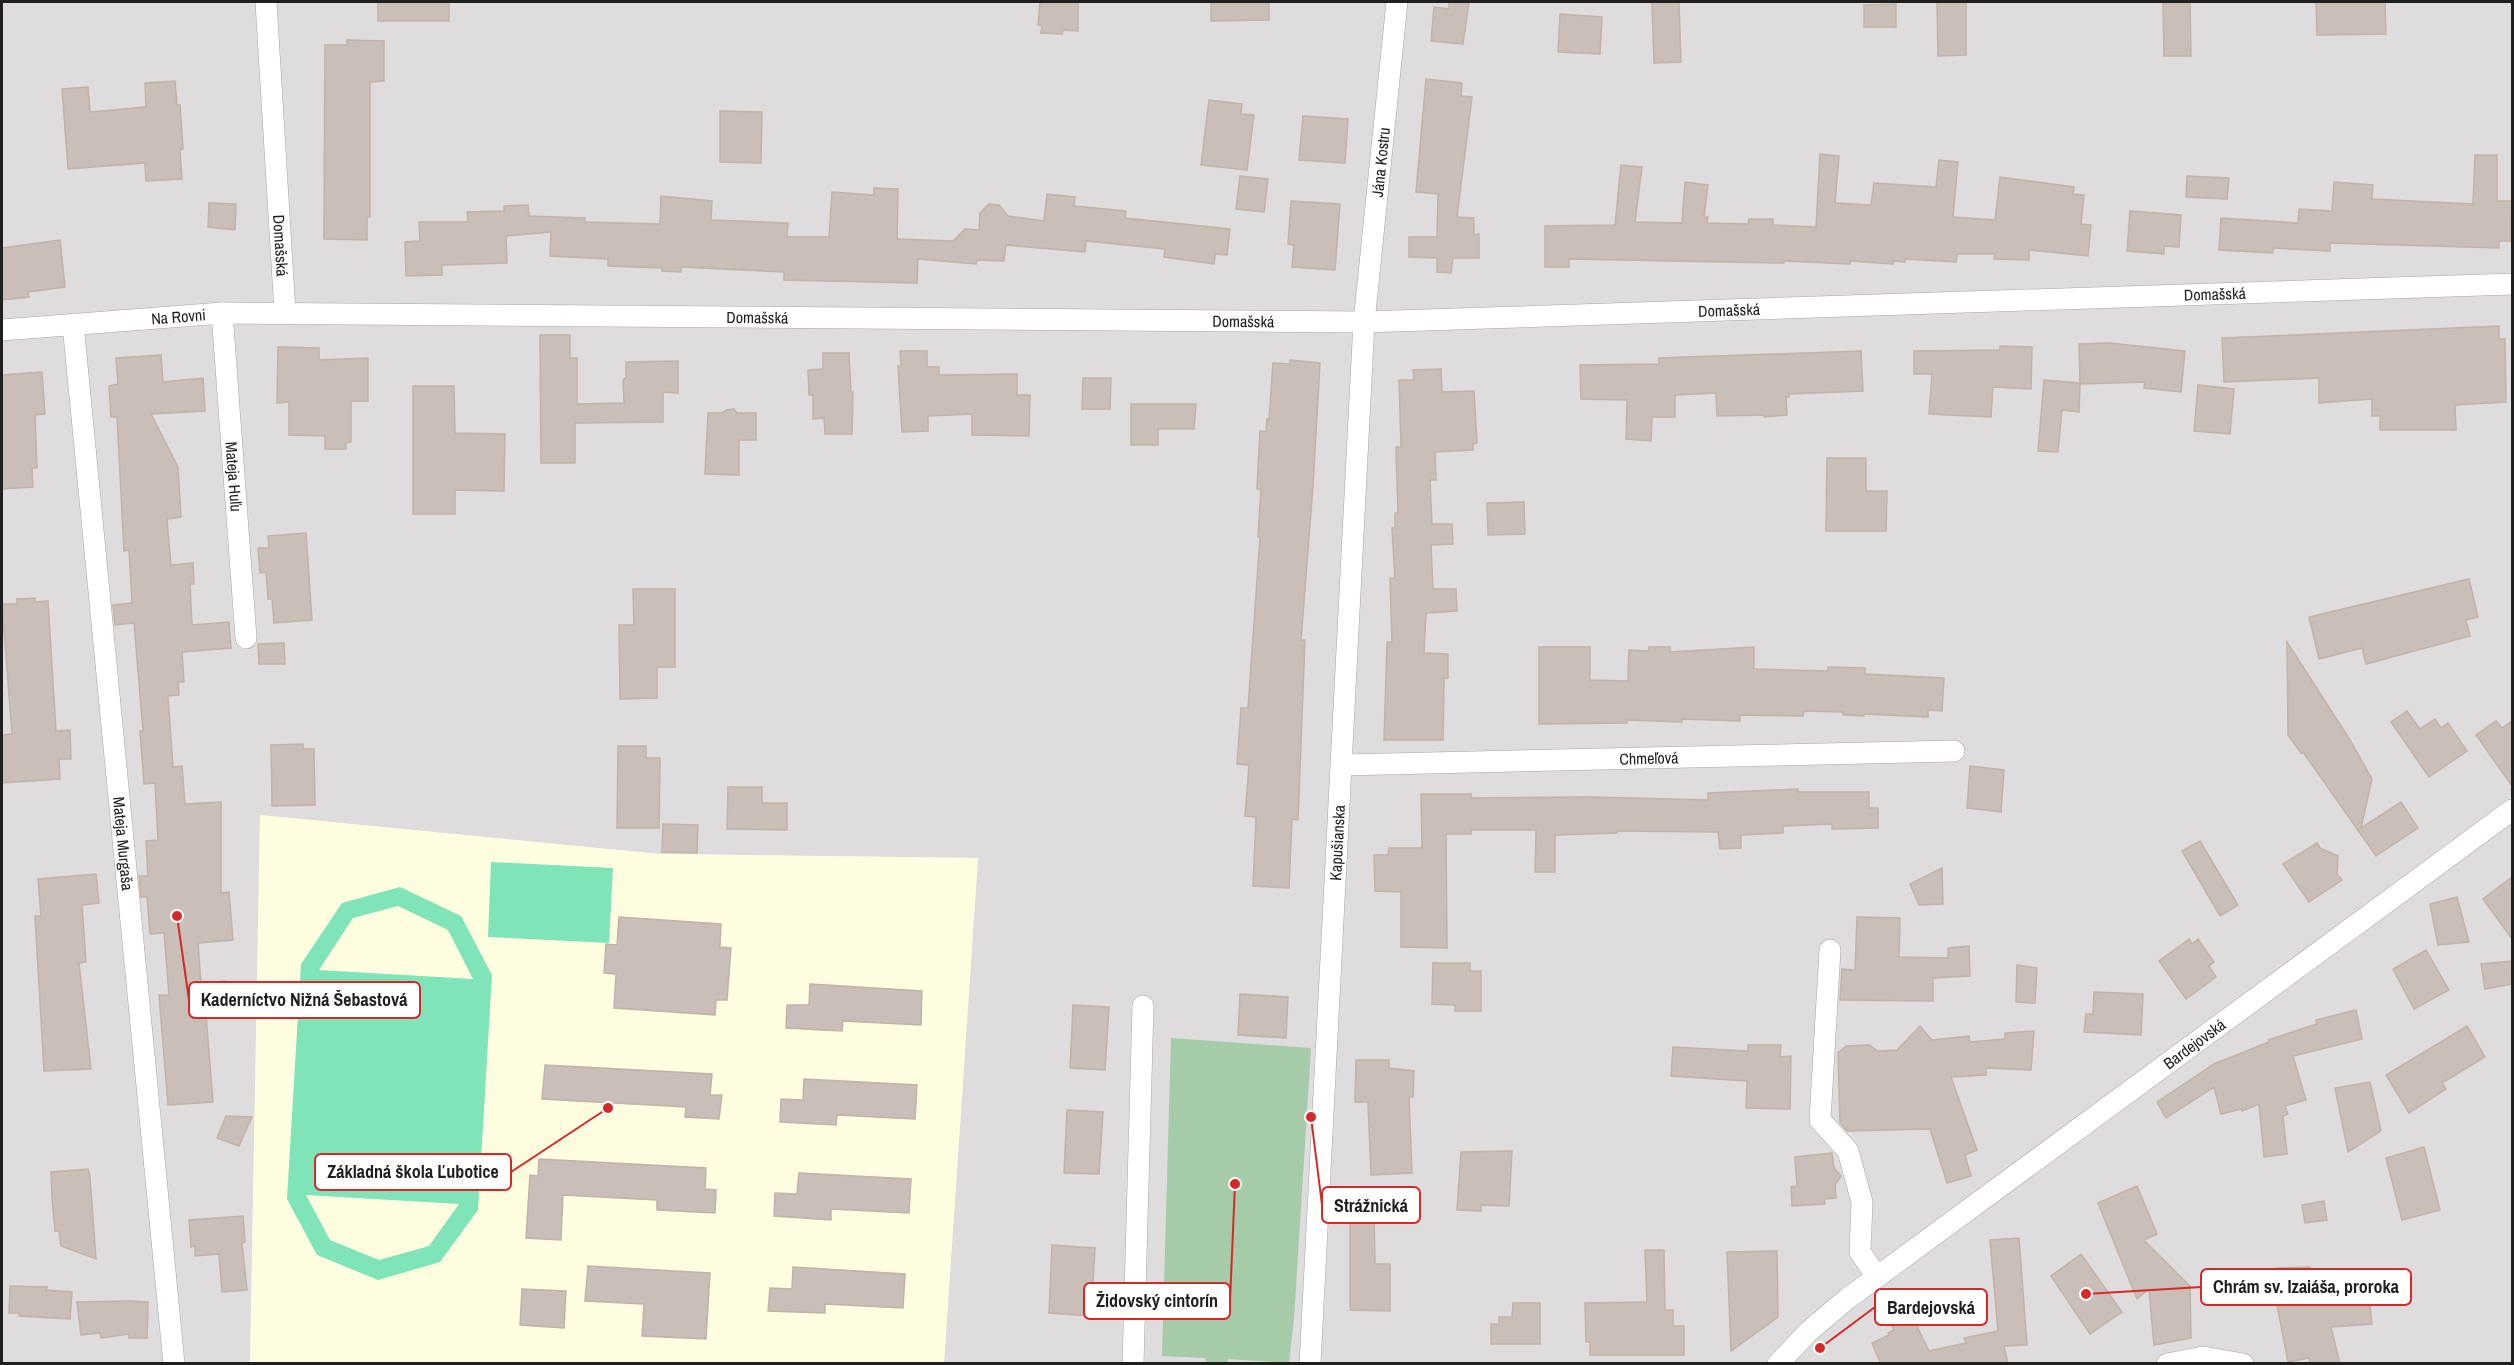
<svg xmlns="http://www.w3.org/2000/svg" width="2514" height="1365" viewBox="0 0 2514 1365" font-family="'Archivo Narrow',sans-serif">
  <rect width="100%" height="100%" fill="#f1ece5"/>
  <path fill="#dedcdc" d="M2,2H2512V1363H944L978,858L659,854L260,815L250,1363L2,1364Z"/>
  <path fill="#fffde0" d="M260,815L659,854L978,858L944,1363L250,1364Z"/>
  <path fill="#a5cba8" d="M1171,1038L1311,1048L1294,1319L1289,1363L1228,1359L1227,1363H1207L1205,1358L1162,1356Z"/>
  <path fill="#7fe4b7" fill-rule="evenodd" d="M491,862L613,868L609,943L488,937Z
    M400,887L461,916L492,975L478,1210L440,1262L378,1280L317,1255L287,1199L301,964L342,903ZM398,906L448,930L473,979L319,970L353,918ZM306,1195L459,1204L429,1246L379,1260L330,1240Z"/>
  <path fill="#c9beb8" stroke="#c3b2a7" stroke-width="1.5" d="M378,2H449V21H378Z
    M1040,2H1078V31L1063,30L1062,34L1041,33L1042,26L1038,25Z
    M1211,2H1269V20L1211,21Z
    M1449,2H1469L1463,44L1431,41L1434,7L1449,9Z
    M1652,2H1679L1681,62L1654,63Z
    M1937,2H1966V55L1938,56Z
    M2163,2H2190L2191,56H2164Z
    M2316,2H2385L2386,34L2317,35Z
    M1896,4V27H1864V5Z
    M1560,14L1602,17L1600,54L1558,52Z
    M347,40L384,41V81L370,82V217H367V240L324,239L325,45H347Z
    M1426,79L1462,83L1461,96L1472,97L1457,217L1474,218V235L1479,234V258H1453L1451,273L1437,272V258L1409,257V237H1437L1438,194L1416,192Z
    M175,81L177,105H180L183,149L180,150L182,179L146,181L145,163L68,169L62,89L88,87L90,112L146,107L145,83Z
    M1209,100L1242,104L1241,114L1254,115L1247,170L1201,165Z
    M720,111L762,112L761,163L720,162Z
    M1303,116L1348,119L1345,163L1299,160Z
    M1820,154L1839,156L1835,203L1871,205L1874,183L1936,187L1939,160L1958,162L1953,217L1995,220L2000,177L2074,187L2073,194L2084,195L2081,224L2091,225L2088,256L2029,250V260L1994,259L1995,254H1957L1956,262L1905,259V262L1893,261V264L1850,261V264L1784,261V263L1569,259V267H1545V226L1615,225L1621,165L1642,167L1635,222L1682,223L1685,182L1708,185L1704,217H1708L1707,223L1748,224L1749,219H1773V225L1816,227Z
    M2475,155H2497V201H2512L2511,241H2499V248L2330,243V251L2273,248V253L2219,250L2221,218L2298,223L2299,209L2332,211L2334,182L2373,185L2372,199L2473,204Z
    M1240,176L1268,179L1264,212L1236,209Z
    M2187,176L2229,178L2227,199L2186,197Z
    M874,188L898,189L897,239L953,241L965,229L979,230L980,213L989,204L999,205L1008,216L1044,221L1047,194L1075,197L1074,206L1126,211L1125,218L1230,229L1227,255L1215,254L1214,264L1164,257L1165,249L1086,241L1085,252L1006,245L1004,261L977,260L976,264L918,259L917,283L784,280V272L681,267V272L662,271V268L608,266V259L550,256L551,232L506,236L507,263L442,265V275L406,276L405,242L420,241L419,222H468L467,212L504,211V206L528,205L529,216L585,218V222L660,224L661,196L712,201L711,220L788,223L787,237H829L832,192L874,195Z
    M1291,201L1340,204L1335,270L1292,267L1294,245L1288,244Z
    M209,203L236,204L235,230L208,227Z
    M2130,211L2181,215L2179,247L2164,246V254L2127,251Z
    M60,240L65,287L28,292L29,297L2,300V248Z
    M2499,326V339H2505L2506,402L2455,405L2456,430H2380V416H2372V399L2319,403V378L2224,382L2222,338Z
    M540,335H570V358H577V404L624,403L623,380L626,377V362L678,361V393L663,392V422L575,423V463H541Z
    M2109,343L2185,351L2181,392L2144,388L2145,382L2080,384L2079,412L2062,410L2058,452L2038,451L2044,380L2080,383L2079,344Z
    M2000,346L2032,347L2031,389L1993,387L1991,417L1929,414L1932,374H1914V351L2000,350Z
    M278,347L319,348V360L368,358V401H351V442L346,443V449H325V436L289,435V402L277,403Z
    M900,351H927V367H939V375L1017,374V395H1030L1029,436L972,435V414L928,416V431L902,432L898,366H901Z
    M1861,351L1863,391L1789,394V397H1786L1787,415L1764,417V415L1717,416L1716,393L1675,395V417H1652L1651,441L1626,439L1627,400L1581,399L1580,365L1659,364V358Z
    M823,353H849L851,392H853L852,434H825L824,418L813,419V395H809L808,370L823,369Z
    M161,355L163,382L203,378L205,411L151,414L178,467L181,517L167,519L171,565L193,563L194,584H190L192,625L229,622L231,648L182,652L184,682H178L179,695L168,696L173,767L182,766L185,804L221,802V893L229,892L233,940L198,943L201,983L225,981L227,1014L206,1015L213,1102L168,1105L159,995H169L164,933L150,934L147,897H141L139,876H148L146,841L158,840L155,783L144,784L140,731H143L134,623L115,625L113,605L132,603L129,550L124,551L117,417H111L109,386L118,384L116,358Z
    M1290,360L1320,363L1313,486L1301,640H1305L1298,820L1292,819L1289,888L1253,886L1256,817L1245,816L1249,765L1237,764L1241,708H1248L1260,537H1258L1261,489H1257L1260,431L1266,432L1267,419L1269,420L1273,363L1290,364Z
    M1441,369L1442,392L1474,391L1477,443L1473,444V450L1435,452L1436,480H1430L1432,524H1452L1453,544L1431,545L1433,589H1456L1457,611L1426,613L1424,653L1448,654V678H1444L1443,740H1384L1387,642H1392L1390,578H1395L1392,528H1395V513H1398L1396,447H1401L1399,380H1414L1413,370Z
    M42,372L45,414L35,415L37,468H32L33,487L2,489V375Z
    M1083,378H1111L1110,409H1082Z
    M2198,385L2234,389L2230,434L2194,431Z
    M413,386H454L455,433L505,434L504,491L455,490V514H413Z
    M1131,404H1196L1194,429H1158V445H1131Z
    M734,409L737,413H756V440H739V475L705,474L708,413H722L726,410Z
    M1827,458H1866V491H1887L1886,531H1826Z
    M1524,502L1525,534L1488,535L1487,503Z
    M306,533L312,620L274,623L272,599H268L266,572L260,573L258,548H269L268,536Z
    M2469,579L2478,617L2466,620L2470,636L2366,664L2362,648L2319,659L2309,617Z
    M633,589H675V667H657V698L620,699L619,625H634Z
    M35,598V602L48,601L56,731L70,730L71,759H59L60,779L2,783V735L12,734L2,604H17V599Z
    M2287,642L2350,740L2372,779L2361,828L2401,802L2418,828L2376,856L2303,752L2301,753L2288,735Z
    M284,643L285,664H259L258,644Z
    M1539,647H1590V680L1628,681L1629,650L1649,651V647H1670V652L1754,647V669L1828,671V667L1865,668V674L1944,678L1942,711L1928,710V717L1864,714V716L1843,715V712L1804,711L1803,716L1740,715V721L1682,719V722L1627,720V723L1539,724Z
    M2407,711L2420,729L2435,719L2441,728L2448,723L2467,751L2429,777L2391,722Z
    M2496,721L2502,728L2512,721V786L2476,735Z
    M303,744V749H314L315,805L272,806L271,745Z
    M618,746H646V758H660L659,828H617Z
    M1970,766L2004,770L2001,812L1967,808Z
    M728,787H762V803H787V830L727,829Z
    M1798,789V792H1869V808H1878V828L1832,829V824L1783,826V833L1741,835V848L1720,849L1718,832L1617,831V833L1555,835V872H1535L1536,830H1471V834H1446L1447,948L1401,947V892L1375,891L1374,855H1388L1389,848H1422L1421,794H1471V798L1590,797L1708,800V793Z
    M663,824L698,825L697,853L662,852Z
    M2200,841L2238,905L2220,916L2182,851Z
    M2317,843L2320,848L2338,856L2337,874L2342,880L2309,902L2283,864Z
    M1942,868L1943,904L1919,905L1910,884Z
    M96,874L99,903L82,905L86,962L79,963L91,1069L44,1071L35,916H41L38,879Z
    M2512,877V939L2483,899Z
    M2457,897L2469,942L2438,945L2430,904Z
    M619,917L721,924L720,947L731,948L727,1000H716L715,1015L614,1008L616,974L604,973L606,944L617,945Z
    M1857,917L1900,918L1899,957L1948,958V948L1969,946L1970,976L1933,978V1001L1840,1000L1842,969L1855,970Z
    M2189,939L2192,944L2198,939L2214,962L2209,966L2216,977L2186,999L2159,961Z
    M2426,950L2449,990L2414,1009L2393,969Z
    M2512,961V984L2485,989L2481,964Z
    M1433,963H1470V971H1481V1011H1455V1005L1432,1004Z
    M2017,965L2037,968L2035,1003L2016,1002Z
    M810,984L922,991L921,1025L843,1021L842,1031L786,1028L787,1005H809Z
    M2094,992L2143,994L2141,1035L2084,1032L2086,1014H2093Z
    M1240,994L1288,997L1286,1038L1238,1035Z
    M1073,1005L1109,1007L1105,1070L1070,1068Z
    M2356,1010L2362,1039L2293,1056L2306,1100L2285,1106L2288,1114L2283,1116L2287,1154L2264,1157L2259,1104L2242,1111L2241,1109L2221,1114L2214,1087L2166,1118L2157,1102L2214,1064L2269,1042L2268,1040L2317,1024L2316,1020Z
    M1920,1026L1932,1040L1969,1036L1970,1042L2005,1039V1033L2034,1031L2031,1070L1986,1068V1075L1951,1077L1977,1150L1965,1155L1971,1176L1947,1183L1930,1129L1847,1131L1840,1123L1838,1053L1846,1046L1869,1045L1878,1051L1897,1050Z
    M2467,1026L2485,1057L2442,1083L2446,1089L2409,1113L2386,1075Z
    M1748,1045H1781L1780,1057L1791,1056L1790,1109L1746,1108L1747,1081L1671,1076L1673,1047L1748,1051Z
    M1356,1060H1389V1068L1414,1071L1413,1097H1409L1412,1173L1371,1175L1368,1102H1355Z
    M545,1065L712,1074L710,1095H722L719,1119L685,1117L686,1107L542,1099Z
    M804,1079L917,1085L915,1119L837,1115L836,1125L780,1122L781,1099L803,1100Z
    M2370,1082L2381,1131L2348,1152L2335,1088Z
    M1067,1110L1103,1112L1099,1174L1064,1173Z
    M226,1116L252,1117L239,1146L217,1138Z
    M2424,1147L2440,1210L2402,1220L2386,1158Z
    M1512,1151L1509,1206L1481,1205V1211L1457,1210L1461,1152Z
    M1832,1153L1834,1168L1841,1176L1835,1185L1836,1198L1824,1199L1825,1204L1792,1206L1791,1187L1797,1186L1795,1157Z
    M539,1159L706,1168L705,1189L716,1190L715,1213L657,1210V1200L563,1195L561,1240L526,1238L530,1175L538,1176Z
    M88,1169L90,1177L96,1259L61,1246L59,1231H55L52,1198L51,1172Z
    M799,1173L911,1179L909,1213L831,1209V1220L774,1216L775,1193L797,1194Z
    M2137,1186L2157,1234L2144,1240L2190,1286L2191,1338L2154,1345L2149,1289L2137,1299L2098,1203Z
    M2324,1201L2327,1220L2305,1223L2302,1205Z
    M1350,1211L1374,1214L1375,1264H1390V1311L1350,1310Z
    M243,1216L245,1242L242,1243L247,1290L222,1292L219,1254L195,1256V1246L191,1247L189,1220Z
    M2019,1238L2027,1345L2004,1346L2008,1364H1881L1872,1343L1889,1335L1888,1333L1894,1330L1891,1324L1911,1314L1929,1351L1966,1343L1964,1338L1998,1331L1990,1240Z
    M1052,1245L1095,1248L1091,1316L1049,1313Z
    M1645,1250H1664L1665,1310H1673V1326H1684V1355H1590V1342H1586L1585,1303L1647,1302Z
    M1777,1251L1778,1317L1731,1351L1727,1252Z
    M2081,1254L2122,1312L2090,1334L2051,1276Z
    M588,1266L710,1273L706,1339L642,1336L644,1304L585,1301Z
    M793,1267L905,1274L903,1308L825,1304V1313L768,1311L770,1288L792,1289Z
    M2310,1267V1277L2314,1281L2307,1302L2369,1297L2372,1324L2331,1327L2340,1364H2310L2309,1358L2288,1362L2275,1295L2276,1268Z
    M10,1286L47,1287L46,1290L72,1292L70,1319L19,1316V1313H9Z
    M522,1289L566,1291L564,1328L520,1325Z
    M130,1301L148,1302L147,1338H129V1334L101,1338L100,1333L81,1335L77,1302Z
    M1513,1303H1540V1344H1491V1324H1499V1317H1512Z"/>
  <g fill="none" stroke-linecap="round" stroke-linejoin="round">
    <g stroke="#a6a6a6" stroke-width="22">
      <g id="minor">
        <path id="s1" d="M266,2L285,313"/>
        <path id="s2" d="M222,313L246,638"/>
        <path id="s3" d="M73,324L174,1364"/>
        <path id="s4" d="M2,330L222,313L1364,322L2512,284"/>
        <path id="s5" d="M1343,765L1954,751"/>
        <path d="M1830,950L1820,1120L1848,1151L1862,1202L1860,1252L1877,1277"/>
        <path d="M1133,1364L1143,1006"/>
        <path id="s6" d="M1310,1364L1364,322L1397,2"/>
        <path id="s7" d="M1778,1364L1808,1332L1847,1299L2512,810"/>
        <path d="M2167,1364L2203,1357L2243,1364"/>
      </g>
    </g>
    <use href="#minor" stroke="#fff" stroke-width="21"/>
  </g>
  <g text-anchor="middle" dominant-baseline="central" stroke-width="5" stroke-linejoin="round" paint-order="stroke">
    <g font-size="16" fill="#1f1f1f" stroke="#fff">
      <text stroke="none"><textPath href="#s6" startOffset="1204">Jána Kostru</textPath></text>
      <text stroke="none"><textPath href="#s1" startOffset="244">Domašská</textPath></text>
      <text stroke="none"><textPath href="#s4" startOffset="2214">Domašská</textPath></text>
      <text stroke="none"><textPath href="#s4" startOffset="1728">Domašská</textPath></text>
      <text stroke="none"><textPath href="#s4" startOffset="177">Na Rovni</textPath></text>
      <text stroke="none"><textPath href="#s4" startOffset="756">Domašská</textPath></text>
      <text stroke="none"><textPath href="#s4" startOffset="1242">Domašská</textPath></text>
      <text stroke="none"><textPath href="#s2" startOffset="164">Mateja Huľu</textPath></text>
      <text stroke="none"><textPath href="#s5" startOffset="306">Chmeľová</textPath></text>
      <text stroke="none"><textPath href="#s6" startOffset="522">Kapušianska</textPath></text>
      <text stroke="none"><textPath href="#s3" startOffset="522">Mateja Murgaša</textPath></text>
      <text stroke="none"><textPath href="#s7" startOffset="526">Bardejovská</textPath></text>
    </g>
  </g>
  <path fill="none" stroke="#d62828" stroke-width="2" d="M177 916L189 1000M608 1108L511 1172M1311 1117L1322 1205M2086 1294L2201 1287M1235 1184L1230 1301M1820 1348L1875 1307"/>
  <g fill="#d62828" stroke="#fff" stroke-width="2">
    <circle cx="177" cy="916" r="6"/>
    <circle cx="608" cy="1108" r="6"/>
    <circle cx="1311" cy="1117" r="6"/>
    <circle cx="2086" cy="1294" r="6"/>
    <circle cx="1235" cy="1184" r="6"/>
    <circle cx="1820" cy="1348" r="6"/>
  </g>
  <g fill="#fff" stroke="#d62828" stroke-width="2">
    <rect x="189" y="982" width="231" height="36" rx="6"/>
    <rect x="315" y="1154" width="196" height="36" rx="6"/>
    <rect x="1322" y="1187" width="98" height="36" rx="6"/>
    <rect x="2201" y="1269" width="210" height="36" rx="6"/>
    <rect x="1084" y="1283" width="146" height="36" rx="6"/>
    <rect x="1875" y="1289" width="112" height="36" rx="6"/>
  </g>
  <g font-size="18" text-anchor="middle" font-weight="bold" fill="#1f1f1f">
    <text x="304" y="1006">Kaderníctvo Nižná Šebastová</text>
    <text x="413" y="1178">Základná škola Ľubotice</text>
    <text x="1371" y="1212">Strážnická</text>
    <text x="2306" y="1293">Chrám sv. Izaiáša, proroka</text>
    <text x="1157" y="1307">Židovský cintorín</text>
    <text x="1931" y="1314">Bardejovská</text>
  </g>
  <rect width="2514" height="1365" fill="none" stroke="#1f1f1f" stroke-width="6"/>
</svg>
